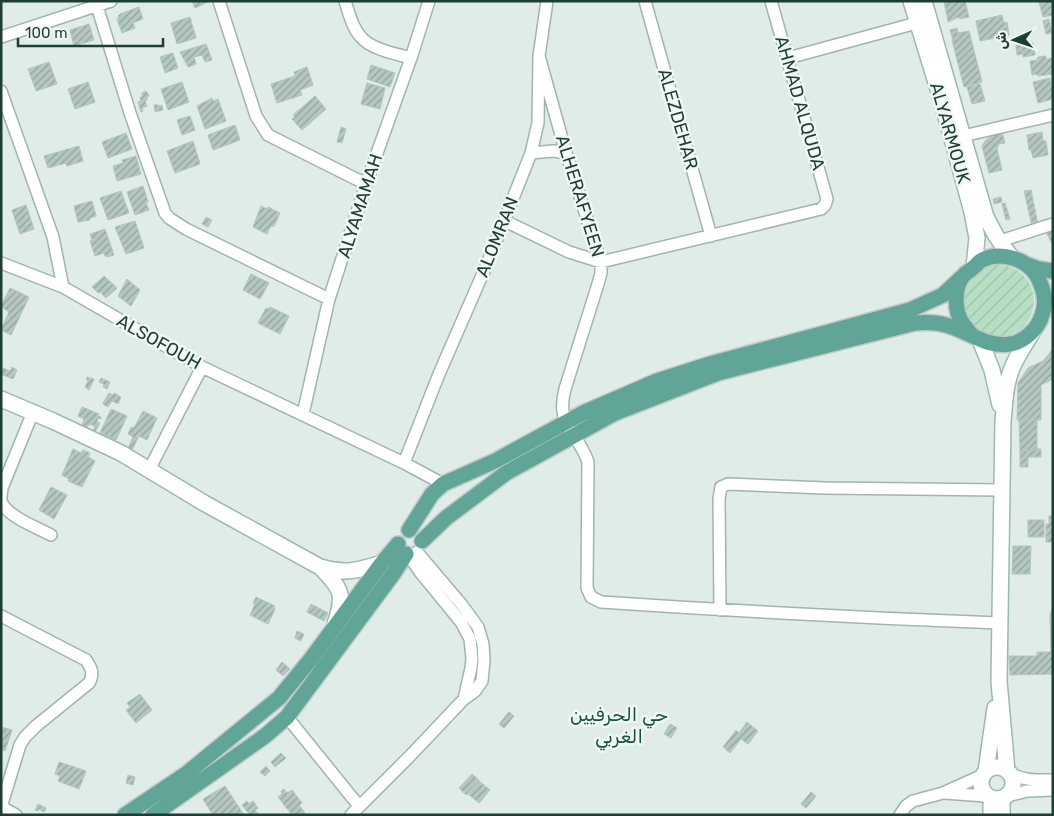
<svg xmlns="http://www.w3.org/2000/svg" width="1054" height="816" viewBox="0 0 1054 816" font-family="Rubik,Cairo,sans-serif">
  <defs>
    <pattern id="garden-furrows" width="10" height="10" patternUnits="userSpaceOnUse" patternTransform="scale(1.25)"><rect width="10" height="10" fill="#b6dfc3"/><path d="M-1 1l2-2M0 10L10 0M9 11l2-2" fill="none" stroke="#9cc0a8"/></pattern>
    <pattern id="building-hatch" width="6" height="6" patternUnits="userSpaceOnUse" patternTransform="scale(1.25)"><rect width="6" height="6" fill="#b4c7c0"/><path d="M-1 1l2-2M0 6l6-6M5 7l2-2" fill="none" stroke="#92a39d"/></pattern>
  </defs>
  <rect width="100%" height="100%" fill="#dfece7"/>
  <path fill="url(#garden-furrows)" d="M962 301a36 36 0 1 1 72 0a36 36 0 1 1-72 0Z"/>
  <path fill="url(#building-hatch)" stroke="#b1c6be" d="M192,1H208V2L195,8Z
    M944,1H965L969,17L960,19L959,17L948,22Z
    M1053,1V15L1043,17L1039,2Z
    M139,7L143,19L133,23L135,28L122,33L117,19H119L118,16L120,14Z
    M1002,15L1004,23L1007,22L1009,35L980,41L976,21Z
    M190,17L196,38L177,44L171,23Z
    M1049,19L1052,33L1046,34L1043,21Z
    M89,24L94,40L74,46L70,30Z
    M957,28L959,38L953,40L950,30Z
    M969,31L982,82L964,87L952,40L959,38L958,33Z
    M1033,43L1035,55L1023,57L1021,45Z
    M206,44L212,60L205,62L202,55L194,57L196,64L188,67L180,52Z
    M1021,44L1022,54L1017,55L1016,45Z
    M173,53L178,68L165,73L160,57Z
    M1046,56V59L1053,58V74L1038,76L1037,74L1032,75L1030,61L1037,60L1038,57Z
    M49,62L57,84L36,91L28,69Z
    M371,65L395,73L390,87L367,79Z
    M307,67L313,85L300,90L302,95L277,103L271,84L295,76L294,72Z
    M1050,78L1053,99L1038,103L1033,82Z
    M88,82L95,102L75,109L68,89Z
    M182,82L189,102L168,110L161,89Z
    M367,83L385,88L380,109L361,104Z
    M980,84L985,101L972,104L967,87Z
    M146,91L149,95L147,98V100L145,101L147,106L142,108L143,111L141,112L138,102L141,101L140,97H142V93Z
    M315,96L326,109L302,130L292,119L295,117L293,115Z
    M212,98L213,101L218,99L226,121L205,129L197,106Z
    M157,104V106L162,105L163,110L155,112L154,105Z
    M190,116L195,130L182,135L177,120Z
    M235,125L240,140L213,150L208,135Z
    M341,127L346,129L342,143L337,142Z
    M1001,129L1005,143L999,144L997,149L1002,170L989,173L982,146L986,140Z
    M1042,132L1043,141H1046L1048,155L1033,158L1031,150H1029L1027,135Z
    M126,133L132,149L108,158L102,142Z
    M193,141L200,164L175,173L167,151Z
    M79,146L83,161L67,166L66,163L48,168L44,156Z
    M136,156L141,174L117,181L113,166L123,163L122,160Z
    M143,186L148,202L146,203L149,210L135,215L127,192Z
    M1031,190L1038,225L1032,226L1024,191Z
    M121,191L129,213L108,220L100,198Z
    M1001,197L1002,202L994,204L993,199Z
    M92,201L96,216L90,218V220L78,222L74,206Z
    M1005,203L1010,219L1006,220L1002,204Z
    M26,205L34,229L20,234L12,210Z
    M261,206L267,209L268,207L280,213L274,226L270,227L267,234L253,227Z
    M206,217L212,220L208,227L202,224Z
    M135,221L144,248L126,254L115,227Z
    M105,229L114,255L107,257V256H105L104,253L95,256L90,241L92,240L90,234Z
    M1053,230V244H1052L1046,232Z
    M251,274L269,283L260,299L243,290Z
    M104,276L117,288L106,298L100,292L98,293L92,287Z
    M127,279L140,290L131,306L118,296Z
    M10,288L29,297L11,335L1,330L9,312L1,306Z
    M270,307L289,316L280,334L258,323L266,308L269,309Z
    M1053,349V379L1041,385V420H1017L1018,383L1028,368L1043,361Z
    M12,367L17,370L13,379L1,374L3,368L10,371Z
    M87,377L94,379L89,390L85,387L88,381L86,379Z
    M101,378L110,382L107,389L103,387L104,384L99,382Z
    M109,393L113,395L114,393L121,397L118,404L112,401L108,407L104,405L103,403Z
    M82,407L99,414L98,416L101,417V419L98,418L97,422L100,423L95,432L93,431L95,426L90,424L87,427L82,425L84,419L78,416Z
    M111,409L127,416L116,440L100,433Z
    M143,411L157,418L147,440L139,436L132,450L128,448L133,437L128,434L131,427L134,428Z
    M1019,420H1037V450L1020,451Z
    M73,449L81,453L83,450L90,453L88,457L95,461L82,487L68,481L69,479L62,475Z
    M1037,449H1041V457H1028V467H1020V451Z
    M51,487L67,495L54,519L39,510Z
    M1049,516H1053V542H1046V524H1049Z
    M1028,520H1044V537H1028Z
    M1013,546H1031L1030,574H1012Z
    M256,597L275,606L274,608L275,609L268,624L250,615L255,604L253,603Z
    M311,604L328,613L324,621L307,612Z
    M1052,609L1053,674L1010,675L1009,656H1037V652H1051L1050,616Z
    M297,631L304,634L301,641L295,638Z
    M282,662L290,669L283,676L276,670Z
    M140,694L152,710L136,723L126,710L130,707L127,703Z
    M509,712L514,716L504,728L499,724Z
    M747,722L758,731L748,744L741,739L730,753L723,747L736,730L739,733Z
    M670,724L677,728L671,738L664,734Z
    M1,727L12,730L5,751L1,750Z
    M281,753L286,758L275,767L271,762Z
    M59,762L86,771L79,789L58,781L60,776L55,774Z
    M266,766L270,771L265,776L260,772Z
    M472,774L479,780L466,795L459,788Z
    M128,775L135,777L133,785L126,783Z
    M479,781L490,790L479,803L468,794Z
    M225,786L244,815H213L203,799Z
    M284,789L287,793L292,790L302,803L299,805L305,813L303,815H292L278,797L282,794L281,791Z
    M811,792L816,796L806,808L801,804Z
    M247,801L249,804L253,801L258,808L255,810L258,814L250,815L242,805Z
    M38,804L46,808L44,812L39,809L38,811L35,810Z"/>
  <g fill="none" stroke-linecap="round" stroke-linejoin="round">
    <g stroke="#a2b4af" stroke-width="14">
      <path id="street" d="M219,1L256,116L268,135L366,184
        M345,1C349,13 352,28 361,37C370,49 397,54 411,58
        M645,1L711,236
        M97,6L130,113L165,213L169,218L186,229L329,299
        M1,37L111,1
        M539,56L566,153L601,262V273L598,284L565,389C555,426 578,432 588,462L587,588L591,597L601,602C733,611 866,618 999,623
        M788,58L924,21
        M1,91L53,237L63,287L202,367L404,463L443,484
        M963,136L1053,115
        M531,153L553,151L566,153
        M505,221L569,252L601,262L821,209L825,205L827,199L771,1
        M1000,241L1053,224
        M1,263L63,287
        M303,414L329,299L366,184L411,58L429,1
        M404,463L439,374L487,264L531,153L538,123L539,56L547,1
        M149,470L202,367
        M1,497L2,488L33,412
        M1,501C6,516 38,528 51,535
        M408,554L420,572L461,622L470,639L472,659L471,668L464,699
        M720,610L719,499L721,487L728,484L825,488L1001,490
        M1,616L86,660C92,669 94,674 89,683L36,726L25,737L20,745L2,804L5,809L16,815
        M287,717L359,806
        M1008,772C1022,781 1037,780 1053,780
        M944,793L986,796
        M1007,796L1027,791L1053,790
        M351,815L409,757L464,699L475,691L482,681L484,660L483,644L478,627L462,605L417,552
        M900,815L906,806L913,801L943,793L983,775"/>
    </g>
    <g stroke="#9db8b0" stroke-width="18">
      <path id="secondary" d="M911,1L942,102L972,212L977,238L974,267
        M924,1L986,217L996,236L1011,257
        M980,340L992,370L1000,405
        M1,399L53,421L121,453L204,503L320,567C345,574 357,571 382,563
        M321,568C342,589 345,595 335,624
        M981 783a16 16 0 1 1 32 0a16 16 0 1 1-32 0Z
        M986,771L995,708
        M1007,771L999,681L1003,421C1005,403 1005,383 1013,366C1018,354 1026,343 1033,331
        M991,799V815
        M1002,815V799"/>
    </g>
    <g stroke="#c0c9c7" stroke-width="18">
      <path id="primary" d="M1028,265L1039,269L1053,271
        M409,530L432,494L443,484L495,461L583,413L657,381L710,364L910,310L943,295L961,278
        M422,541L446,518L506,473L615,413L718,373L915,323C927,322 938,322 949,326C970,332 987,348 1010,344C1024,342 1038,329 1042,315C1047,303 1044,290 1038,278C1029,260 1002,250 982,260C979,261 977,265 974,267C971,270 968,272 965,274C953,286 954,311 963,324C966,328 969,332 973,336
        M125,815L186,774L279,698L311,659L382,563L398,544
        M153,815L265,736L287,717L393,574L406,554"/>
    </g>
    <use href="#street" stroke="#fff" stroke-width="11"/>
    <use href="#secondary" stroke="#fff" stroke-width="15"/>
    <use href="#primary" stroke="#60a597" stroke-width="15"/>
  </g>
  <g text-anchor="middle" dominant-baseline="central" stroke-width="5" stroke-linejoin="round" paint-order="stroke">
    <g font-size="18" fill="#1f3d37" stroke="#f0f8f4">
      <text transform="translate(800 103) rotate(74)">AHMAD ALQUDA</text>
      <text transform="translate(678 119) rotate(74)">ALEZDEHAR</text>
      <text transform="translate(950 133) rotate(74)">ALYARMOUK</text>
      <text transform="translate(580 196) rotate(73)">ALHERAFYEEN</text>
      <text transform="translate(360 206) rotate(-72)">ALYAMAMAH</text>
      <text transform="translate(497 237) rotate(-68)">ALOMRAN</text>
      <text transform="translate(159 342) rotate(29)">ALSOFOUH</text>
    </g>
    <g font-size="19" fill="#195146" stroke="#f0f8f4">
      <text x="619" y="714">حي الحرفيين<tspan x="619" dy="22">الغربي</tspan></text>
    </g>
  </g>
  <rect width="1054" height="816" fill="none" stroke="#1f3d37" stroke-width="5"/>
  <g transform="translate(1014 40) rotate(267)" stroke="#f0f8f4" stroke-width="4" paint-order="stroke">
  <path d="M0-4L9 19L0 12L-9 19Z" fill="#1f3d37"/>
  <text y="-8" font-size="14" font-weight="bold" text-anchor="middle" fill="#1f3d37">ش</text>
  </g>
  <path d="M18 38v8h145v-8" fill="none" stroke="#1f3d37" stroke-width="2.5"/>
  <text x="25" y="38" font-size="15" fill="#1f3d37" stroke="#f0f8f4" stroke-width="4" paint-order="stroke">100 m</text>
</svg>
